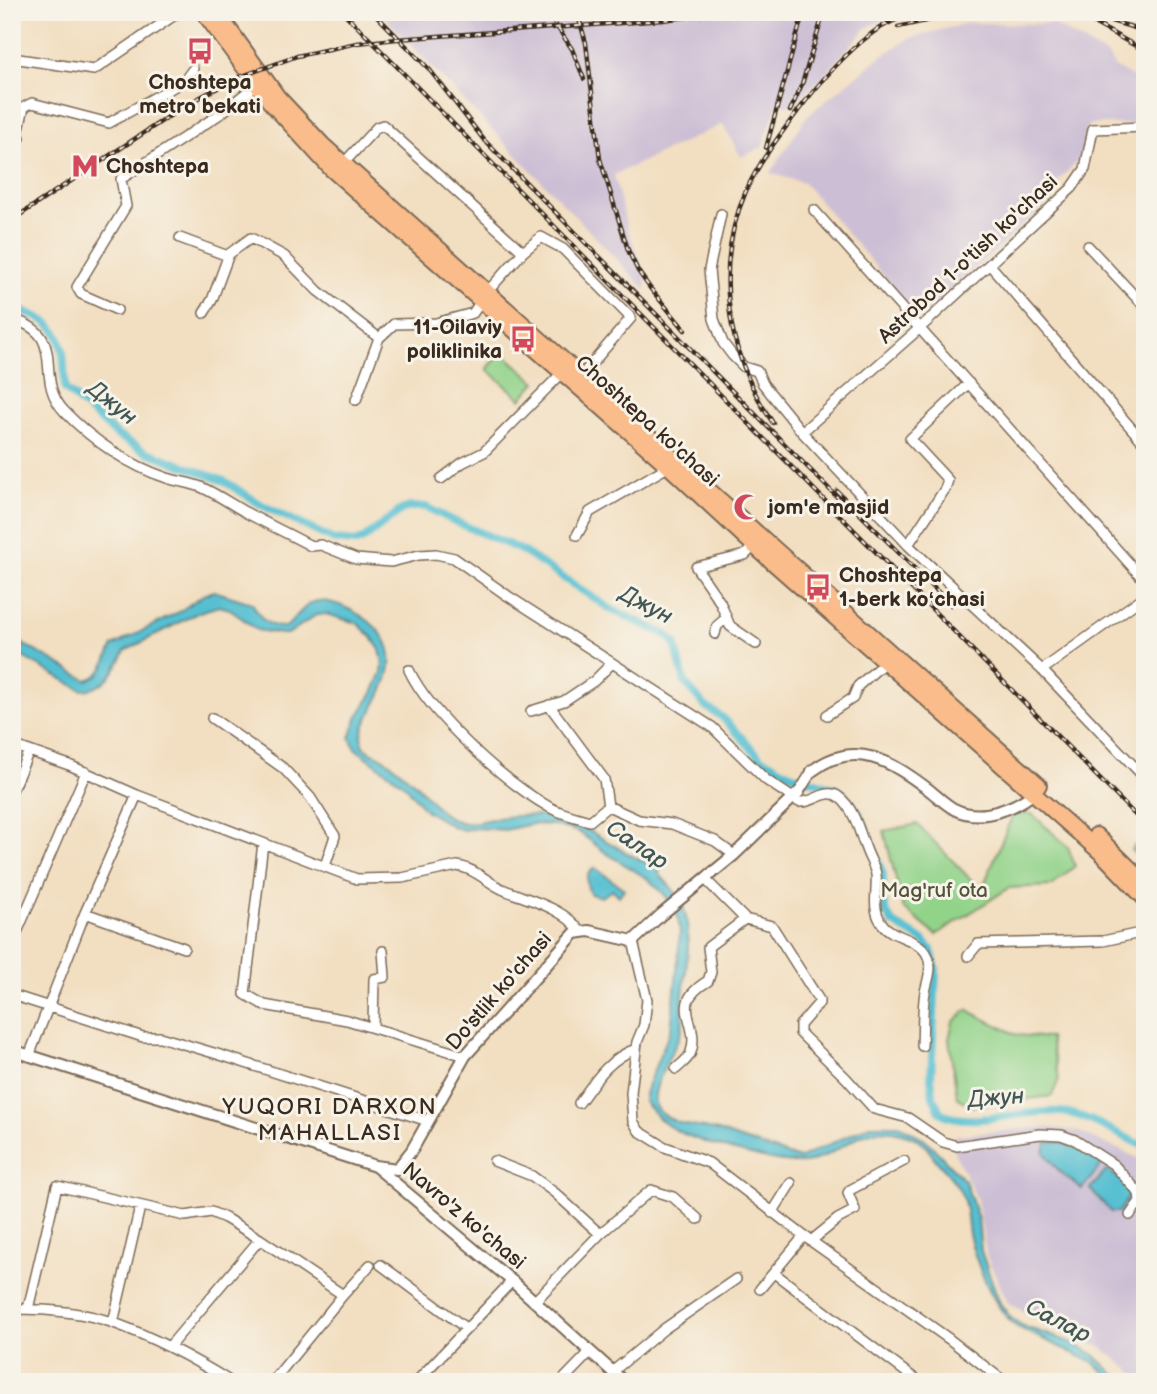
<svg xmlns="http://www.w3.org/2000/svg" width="1157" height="1394" viewBox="0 0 1157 1394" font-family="'Balsamiq Sans',sans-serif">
  <rect width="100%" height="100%" fill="#f7f3e8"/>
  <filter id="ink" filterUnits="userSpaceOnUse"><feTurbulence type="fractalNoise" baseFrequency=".0143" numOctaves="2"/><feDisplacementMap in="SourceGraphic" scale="14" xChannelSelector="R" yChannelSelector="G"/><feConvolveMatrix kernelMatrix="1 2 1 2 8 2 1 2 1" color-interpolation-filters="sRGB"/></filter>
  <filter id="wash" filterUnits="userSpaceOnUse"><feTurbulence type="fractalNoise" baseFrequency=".00686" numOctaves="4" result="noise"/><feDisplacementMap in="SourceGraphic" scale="28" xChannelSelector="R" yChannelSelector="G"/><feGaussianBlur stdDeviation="1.57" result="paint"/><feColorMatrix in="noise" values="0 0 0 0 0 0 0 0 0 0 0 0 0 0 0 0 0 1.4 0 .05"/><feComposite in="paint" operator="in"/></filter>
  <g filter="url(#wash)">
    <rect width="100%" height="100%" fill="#f2dec0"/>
    <path fill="#ccbed4" d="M379,12H901L866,28L823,77L791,106L778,103L762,147L741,157L723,124L614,175L627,228L646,277V290Z
      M1044,12H1145V27L1102,19Z
      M968,23L1053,24L1108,56L1115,67L1145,85V124H1089L1083,138V156L1050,189L1055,197L920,318L804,183L770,173L807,116L880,57L910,38Z
      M1048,1127L1077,1131L1145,1161V1382L1101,1347L1057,1330L1008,1303L987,1257L977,1199L954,1152L956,1135Z"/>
    <path fill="#92d38a" stroke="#667e54" stroke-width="2" d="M502,352L536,382L521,399L487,369Z
      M1013,814H1032L1068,847L1075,866L1051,886L1009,888L936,935L903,908L884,831L917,824L978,887L985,882Z
      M967,1010L1017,1035L1050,1038L1059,1079L1052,1096L971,1106L957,1097L949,1039L953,1022Z
      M162,1368L193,1382H156Z"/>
    <path fill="#75b576" stroke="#58704a" stroke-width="2" d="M1144,835L1145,836V865L1131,850Z"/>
    <path fill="#55bfd1" stroke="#487478" stroke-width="2" d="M214,591L252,603C260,618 268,628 286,627C295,619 306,602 318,601C332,600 351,609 363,617C433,665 344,722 365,748C369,753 378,754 383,758C392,764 404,774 412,781C430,796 440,819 465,823C475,824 482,821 491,819C509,816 531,814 550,817C587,823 612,848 645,862C651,865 659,863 665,866L658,872C666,883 679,893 683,906C693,936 686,966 683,996C681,1009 685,1020 681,1033C675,1049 643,1097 659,1111C678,1128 701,1125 724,1133C748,1143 774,1149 799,1159L870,1125H899L925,1139L965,1181L978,1219L981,1251L988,1271L1000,1303L1011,1318L1025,1327L1070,1342L1092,1353L1123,1382H1116L1094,1363L1017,1327C993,1308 976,1263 969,1234C967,1221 967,1209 963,1197C957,1182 945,1171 935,1159C930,1152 925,1143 917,1139C863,1114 854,1149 809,1162C787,1169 698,1142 676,1130C663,1124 654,1113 644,1102L646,1089L671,1029L678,960L680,931L677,913L665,895L648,879L606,853L579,832L554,825L532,824L505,830L478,828L463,830L452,826L425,810L406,786L356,749L350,738L358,716L373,693L382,673L383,663L380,650L371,636L357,623L326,614L316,615L288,634H282L257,630L230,609L219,606L199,612L125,651C116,670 105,690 82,690L12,651V638L87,680C105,675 105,661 113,646L179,612L203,595Z
      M595,868L624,889L619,896L613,890L601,897L590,894C586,883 584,874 595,868Z
      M1058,1142L1078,1148L1102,1164L1082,1189L1060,1172L1044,1152L1047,1143Z
      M1107,1170L1122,1181L1131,1193L1119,1212H1111L1090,1189Z"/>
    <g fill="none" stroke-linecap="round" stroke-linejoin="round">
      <path stroke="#55bfd1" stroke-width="8" d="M12,308C66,323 63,339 65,389L118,436L145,451L224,481L262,505L334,540L356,542L365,538L401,510L410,507H426L456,522L521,550L612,610L667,635L675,643L685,683L705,706L722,717L761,758L790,774L835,788L844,794L860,815L883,874V899L886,912L892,922L924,941L931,950L936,969L931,1078L933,1096L940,1112C966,1130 1027,1108 1061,1112C1086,1114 1121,1136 1145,1147"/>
    </g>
  </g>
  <g filter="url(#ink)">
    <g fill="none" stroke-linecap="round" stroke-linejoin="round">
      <g stroke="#7b6957" stroke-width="12">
        <path id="minor" d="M12,58L94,70L179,12
          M20,138L18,133L24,107L32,103L109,123L184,81L193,69
          M343,164L377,127L383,125L523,252
          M814,210L1145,581
          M721,214L709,270L714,319L723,343L732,355L744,367L757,371L763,384L802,432L908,545L1042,670L1145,778
          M180,238L228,256
          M1088,246L1145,307
          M990,265L1145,444
          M117,310L81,294L77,287L126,206L121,179L220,114L256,85
          M204,313L212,300L229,254L251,238L284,256L318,291L379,338
          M12,319C71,336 31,377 65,412C93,441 130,466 167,478C179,482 192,483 203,488C218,495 231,504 245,512C267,524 289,534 311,546L321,545L356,559L391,562L419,555L436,554L454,558L508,596L712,727L766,780L799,802C813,804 826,787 839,797C855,809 859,832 866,849C869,858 874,865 876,874C878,890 871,907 881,922C892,940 924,937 929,960C932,971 927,982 925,992C922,1009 923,1028 922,1046
          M356,400L379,338L394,324L436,323L473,313L488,291L523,252L541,237L563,249L631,318L582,375
          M802,432L920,328L1072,188L1085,169L1093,129L1145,127
          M441,479L462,463L484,452L562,373
          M577,535L590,512L664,469L667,465
          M908,545L945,489L948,480L910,439L969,383
          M754,546L745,555L696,567L720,602L730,626L756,644
          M715,634L717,626L725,619
          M409,670C430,715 505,782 549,807C561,814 576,817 590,821L608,806
          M1042,670L1145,596
          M549,705L604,779L608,806
          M531,711L564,701L594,681L612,663
          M827,715L853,698L858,686L885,662
          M212,718L283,768L310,797L335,836L325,866
          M12,745L69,765L137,795L357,879L402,878L457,866C474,868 487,882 502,889C528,900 563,907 580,931
          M12,790L29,751
          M799,792L812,771
          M608,806L639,820L672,824L715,841L734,855
          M263,843L245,994L264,1005L347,1020L465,1056
          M706,880L745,919L772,926L819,1000V1003L800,1025V1033L846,1078L874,1109L908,1118L943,1142L957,1146L1040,1134L1061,1135L1075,1140L1114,1165L1139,1193L1140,1201L1130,1215
          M85,913L184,948
          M633,941L647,1000L644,1025L637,1042L631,1093L633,1121L639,1131L665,1147L709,1163L804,1236L949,1339L1005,1382
          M12,944L86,772
          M968,956L978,944L1103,941L1145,932
          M12,995L143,1037H160L217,1054L428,1121
          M373,1027L374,979L385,977L383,951
          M29,1056L85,913L137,795
          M676,1069C681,1064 689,1059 691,1052C701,1022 667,1005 708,981L711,972L708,947L745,919
          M579,1103C595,1081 609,1058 636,1049
          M494,1161L532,1176L555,1193L600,1234
          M772,1213L791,1183
          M811,1241L838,1219L855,1210L848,1193L850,1190L904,1161
          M381,1265L467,1329
          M774,1273L919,1382
          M760,1289L804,1236
          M343,1295L370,1265
          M534,1302L600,1234L651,1190L673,1197L698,1219
          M12,1309C45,1309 84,1312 114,1323C155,1338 194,1359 231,1382
          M28,1309L57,1186L185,1216L211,1212L225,1218L260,1239L343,1295L272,1382
          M113,1323L140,1207
          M169,1347L260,1239
          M612,1372L664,1329L736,1279
          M416,1382L512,1281
          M561,1382L590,1352"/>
      </g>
      <g stroke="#7b6957" stroke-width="14">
        <path id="tertiary" d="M812,771C855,738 892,762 928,789C937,796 945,804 954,809C981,823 1019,808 1039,788
          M12,1050L375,1166L512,1281L624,1382
          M375,1166L397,1169L412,1150L465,1056L575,933L589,931L633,941L662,914L734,855L799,792"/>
      </g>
      <g stroke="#7b6957" stroke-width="18">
        <path id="primary" d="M203,12L269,101L331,169L667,465L754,546L1101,853L1145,899
          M217,12L278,97L323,145L1039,785
          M1096,835L1145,883"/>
      </g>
      <use href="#minor" stroke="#fff" stroke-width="9"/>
      <use href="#tertiary" stroke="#fff" stroke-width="10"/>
      <use href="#primary" stroke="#f9bc8a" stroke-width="14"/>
      <g stroke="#3b2a1e" stroke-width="4.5">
        <path id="rail" d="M343,12L1145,825
          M373,12L429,69L484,140L842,502
          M547,12L572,49L584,79
          M577,12L586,43L600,159L628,250L638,271L650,288L685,330
          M1058,12L1098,17L1145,31
          M1092,22L1145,51
          M898,27L948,16L977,12
          M790,111L802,84L824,12
          M766,148L802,17
          M12,220L186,105L234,79L297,56L357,43L397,39L663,20L724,12
          M773,423C726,354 713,268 746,191C759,162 779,136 798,111C819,83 843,55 871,34C883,24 899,19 913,12
          M837,491L951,605"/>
      </g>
      <use href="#rail" stroke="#f7f3e8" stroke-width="2" stroke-dasharray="5" stroke-linecap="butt"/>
    </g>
  </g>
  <defs>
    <g id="bus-bare" transform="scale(2.1)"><path d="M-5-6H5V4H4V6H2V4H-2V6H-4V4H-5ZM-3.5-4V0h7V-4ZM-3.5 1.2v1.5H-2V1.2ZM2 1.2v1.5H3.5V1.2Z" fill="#d1495b" stroke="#f7f3e8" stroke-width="2.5" paint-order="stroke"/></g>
    <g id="metro-bare" transform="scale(2.1)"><path d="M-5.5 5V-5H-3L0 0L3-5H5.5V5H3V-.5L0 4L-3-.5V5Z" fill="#d1495b" stroke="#f7f3e8" stroke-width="2.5" paint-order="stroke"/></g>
    <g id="mosque-bare" transform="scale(2.1)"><path d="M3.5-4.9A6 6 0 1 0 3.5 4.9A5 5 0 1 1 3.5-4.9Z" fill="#d1495b" stroke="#f7f3e8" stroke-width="2.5" paint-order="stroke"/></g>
  </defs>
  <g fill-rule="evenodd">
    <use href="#bus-bare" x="200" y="51"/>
    <use href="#metro-bare" x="85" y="166"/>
    <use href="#bus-bare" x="523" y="339"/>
    <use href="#mosque-bare" x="747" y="507"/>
    <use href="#bus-bare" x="818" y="587"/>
  </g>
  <g text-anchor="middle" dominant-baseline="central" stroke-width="6" stroke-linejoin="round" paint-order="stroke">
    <g font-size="21" font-weight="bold" fill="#3b2a1e" stroke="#f7f3e8" text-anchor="start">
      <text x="200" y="82" text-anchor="middle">Choshtepa<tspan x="200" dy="24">metro bekati</tspan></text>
      <text x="106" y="166">Choshtepa</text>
      <text x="502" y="327" text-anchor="end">11-Oilaviy<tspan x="502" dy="24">poliklinika</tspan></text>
      <text x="768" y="507">jom'e masjid</text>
      <text x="839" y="575">Choshtepa<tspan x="839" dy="24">1-berk koʻchasi</tspan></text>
    </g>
    <g font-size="21" fill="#3b2a1e" stroke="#f7f3e8">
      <text transform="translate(968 259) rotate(-43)">Astrobod 1-o'tish ko'chasi</text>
      <text transform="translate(647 421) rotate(42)">Choshtepa ko'chasi</text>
      <text transform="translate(499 991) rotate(-49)">Do'stlik ko'chasi</text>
      <text transform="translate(464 1216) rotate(40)">Navro'z ko'chasi</text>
    </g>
    <g font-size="21" fill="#515439" stroke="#f7f3e8">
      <text x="934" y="890">Mag'ruf ota</text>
    </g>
    <g font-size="23" font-style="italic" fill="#435754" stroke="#f7f3e8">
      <text transform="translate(112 403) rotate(39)">Джун</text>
      <text transform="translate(646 605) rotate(28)">Джун</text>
      <text transform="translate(637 845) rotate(34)">Салар</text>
      <text transform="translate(996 1098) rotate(-4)">Джун</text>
      <text transform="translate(1058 1321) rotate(27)">Салар</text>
    </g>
    <g font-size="23" letter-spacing="2" fill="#3b2a1e" stroke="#f7f3e8">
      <text x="330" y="1107">YUQORI DARXON<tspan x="330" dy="26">MAHALLASI</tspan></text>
    </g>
  </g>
  <rect width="1157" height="1394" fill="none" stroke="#f7f3e8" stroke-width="42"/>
</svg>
